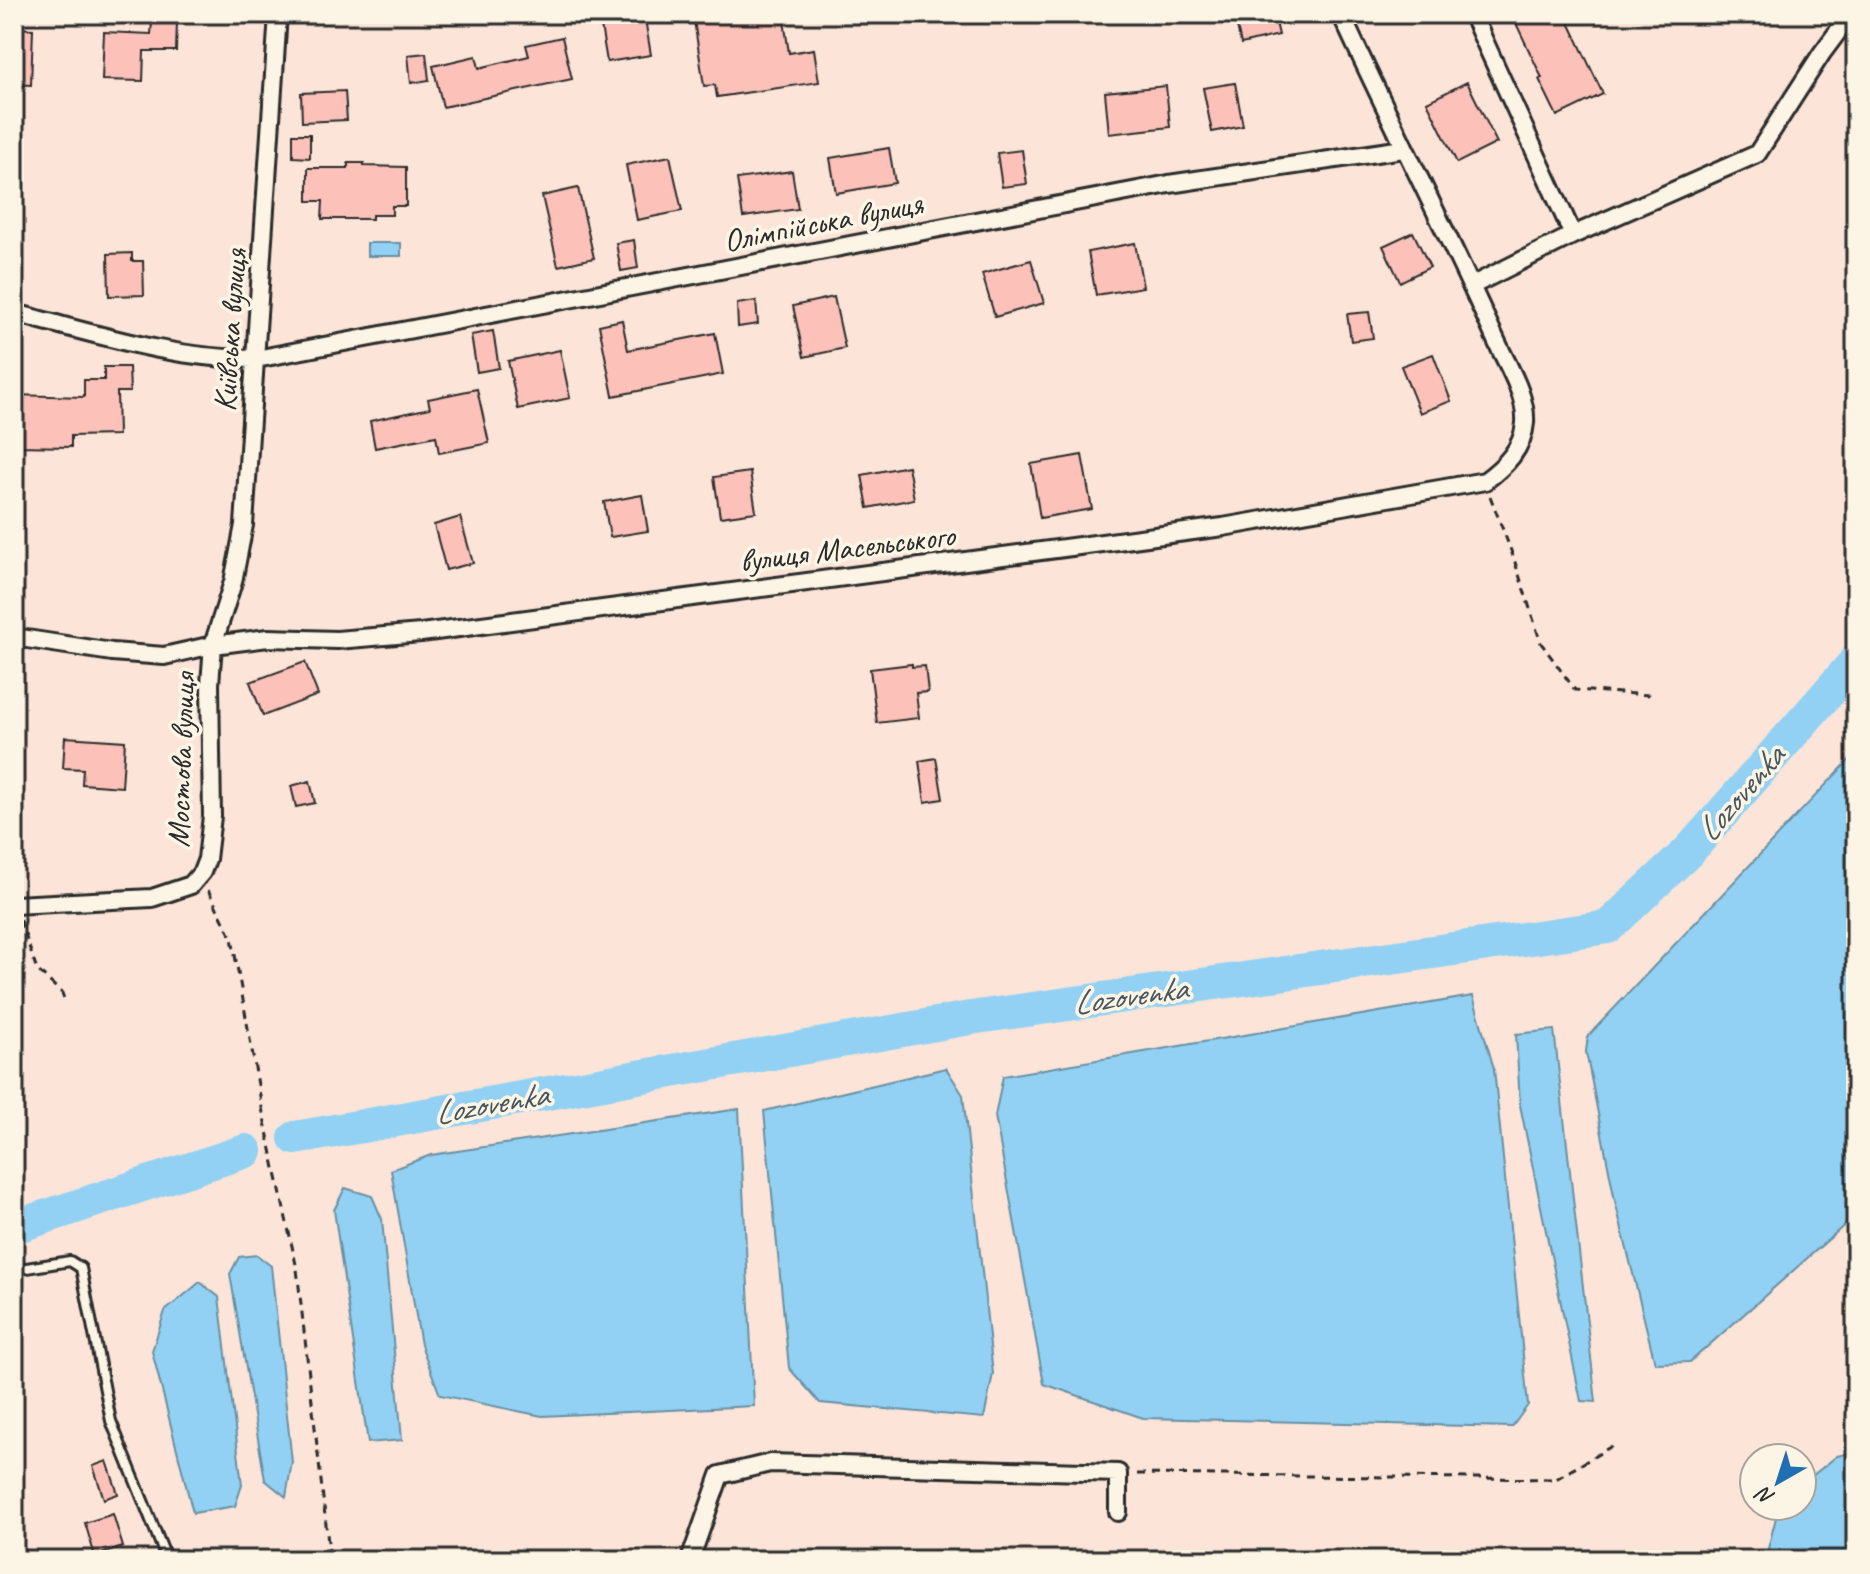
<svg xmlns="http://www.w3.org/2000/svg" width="1870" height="1574" viewBox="0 0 1870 1574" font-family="Caveat,sans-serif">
  <rect width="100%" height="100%" fill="#fce5d8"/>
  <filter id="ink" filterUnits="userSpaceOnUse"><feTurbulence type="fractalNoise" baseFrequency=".0125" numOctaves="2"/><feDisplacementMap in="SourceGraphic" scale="16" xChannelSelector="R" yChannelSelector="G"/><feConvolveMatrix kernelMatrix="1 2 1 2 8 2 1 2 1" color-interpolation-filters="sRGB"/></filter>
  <g filter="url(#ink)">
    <path fill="#92d1f3" stroke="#698fa3" stroke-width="2" d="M367,243H401V256H367Z
      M1856,753V1215L1690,1362L1655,1363L1615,1201L1586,1052L1588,1036Z
      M1473,996L1494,1069L1528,1405L1512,1427L1143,1418L1044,1384L995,1116L1003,1076Z
      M1554,1030L1596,1402L1581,1401L1520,1105L1516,1034Z
      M946,1068L963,1095L993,1374L984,1418L820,1403L789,1368L764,1111Z
      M739,1109L754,1406L542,1416L440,1395L421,1345L391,1170L431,1155Z
      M345,1188L372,1196L382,1219L402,1440L368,1443L334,1210Z
      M257,1255L271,1266L292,1462L286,1497L265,1480L230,1274L239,1257Z
      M200,1282L219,1297L242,1485L235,1506L193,1513L152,1351L165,1311Z
      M1856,1452V1553L1849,1555L1846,1560H1765L1779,1506H1802V1484L1837,1456Z"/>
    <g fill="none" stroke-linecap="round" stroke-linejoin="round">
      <path stroke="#92d1f3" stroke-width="34" d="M295,1138L970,1018L1608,927L1689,851L1856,661
        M14,1227L246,1151"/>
    </g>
    <path fill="#fcc1b9" stroke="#2b2b2b" stroke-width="2" d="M693,14H783L789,53L814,49L819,82L717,97L715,85L704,86Z
      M1234,14H1274L1279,35L1241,44Z
      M1524,14H1565L1603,94L1557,116L1539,79L1542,78L1514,19Z
      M645,19L651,55L607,62L601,26Z
      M152,22H177L176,51H144L143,81L102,80L104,32L151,34Z
      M14,28L33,29L31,85L14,84Z
      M562,37L572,79L443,107L433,66L476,56L479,68L529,56L526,45Z
      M426,53L429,80L411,83L408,55Z
      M1467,82L1497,143L1457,163L1427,102Z
      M1235,83L1243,126L1212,132L1203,88Z
      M1166,86L1170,127L1109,134L1105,92Z
      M345,91L347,120L302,122L301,93Z
      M293,134H310V158L293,157Z
      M889,148L895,183L836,193L830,158Z
      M1022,150L1027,184L1002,187L997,153Z
      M670,156L682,211L637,220L626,165Z
      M348,163H364V166L406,167V206H392V215H372V219H322L323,201H308V168H348Z
      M792,171L798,209L743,217L737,179Z
      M578,188L594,258L558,266L542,196Z
      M1413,232L1430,267L1400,282L1383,246Z
      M634,240L638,268L621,271L616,243Z
      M1135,243L1143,287L1096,295L1088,252Z
      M132,253V261H143L144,295L109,296L108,254Z
      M1031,260L1044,303L995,317L982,274Z
      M834,297L845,348L804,357L793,306Z
      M756,301L758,324L738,327L737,304Z
      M1369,312L1373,338L1351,341L1347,314Z
      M622,320L628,350L715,333L723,374L613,396L599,325Z
      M493,331L499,368L477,372L471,335Z
      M560,350L570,398L518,409L508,361Z
      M1433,354L1451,401L1420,413L1401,366Z
      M104,367H129L130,392H117L118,435L71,436V447L14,446V395L84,397V380H104Z
      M477,389L489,443L439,453L436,436L375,448L370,421L430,408L428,399Z
      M1082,455L1092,509L1040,518L1031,464Z
      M908,466L914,499L868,508L862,475Z
      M750,472L756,512L720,517L714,477Z
      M642,495L648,531L610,537L604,502Z
      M460,517L473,563L446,570L434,525Z
      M305,662L318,695L263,716L250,682Z
      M912,664V667L925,666L928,692L916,693L919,718L877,723L870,669Z
      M65,737L125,741L122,787L82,784L83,769L63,768Z
      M936,758L943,799L925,802L919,761Z
      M310,781L315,803L296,807L291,786Z
      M107,1461L118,1494L104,1499L93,1466Z
      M113,1514L123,1547L95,1556L85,1523Z"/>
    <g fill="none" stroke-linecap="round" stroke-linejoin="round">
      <g stroke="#2b2b2b" stroke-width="14">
        <path id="lane" d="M14,1270L70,1261L81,1268L111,1421L167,1560"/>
      </g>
      <g stroke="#2b2b2b" stroke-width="22">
        <path id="street" d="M1472,14L1573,235
          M1471,286L1573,235L1757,154L1822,53L1851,14
          M14,313C94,333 174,360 256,359L1169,184L1403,149
          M14,637L112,652L164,656L213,645L268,638L337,640L421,633L1223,527L1485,481C1504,467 1523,449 1525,423C1527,395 1506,363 1495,338C1446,229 1391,123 1341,14
          M14,905L152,898L191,885L202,872L207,859L212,816L210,684L213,645L233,582L244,525L278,14
          M690,1560L720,1475L770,1463L1118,1473V1512"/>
      </g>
      <path stroke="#2b2b2b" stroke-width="3" stroke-dasharray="8 6" stroke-linecap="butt" d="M1490,496L1513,556L1541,643L1575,690L1650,695
        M208,890L232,938L263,1113L297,1269L330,1560
        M20,920L37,970L62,993L65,1002
        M1137,1474L1556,1479L1612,1446"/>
      <use href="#lane" stroke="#fcf5e5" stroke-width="8"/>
      <use href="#street" stroke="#fcf5e5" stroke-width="16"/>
    </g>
  </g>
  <g text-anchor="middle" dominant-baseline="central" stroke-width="7" stroke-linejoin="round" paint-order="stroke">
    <g font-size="32" fill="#2b2b2b" stroke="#fcf5e5">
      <text transform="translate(823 222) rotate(-11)">Олімпійська вулиця</text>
      <text transform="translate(230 330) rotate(-86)">Київська вулиця</text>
      <text transform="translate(847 548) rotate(-7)">вулиця Масельського</text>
      <text transform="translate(181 760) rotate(-88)">Мостова вулиця</text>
    </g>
    <g font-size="34" font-style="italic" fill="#45545d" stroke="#fcf5e5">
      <text transform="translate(1740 793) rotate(-49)">Lozovenka</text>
      <text transform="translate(1130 995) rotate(-8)">Lozovenka</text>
      <text transform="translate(491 1103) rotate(-10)">Lozovenka</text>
    </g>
  </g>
  <rect width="1870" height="1574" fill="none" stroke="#fcf5e5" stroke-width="48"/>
  <rect x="24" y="24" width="1822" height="1526" fill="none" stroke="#2b2b2b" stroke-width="3" filter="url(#ink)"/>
  <g transform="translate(1778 1482) rotate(219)"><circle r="38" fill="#fcf5e5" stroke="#a8a49b" stroke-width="2"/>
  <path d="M0-6L14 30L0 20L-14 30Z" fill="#1f6fb2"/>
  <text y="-12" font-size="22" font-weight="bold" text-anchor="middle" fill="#2b2b2b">N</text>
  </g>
</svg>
